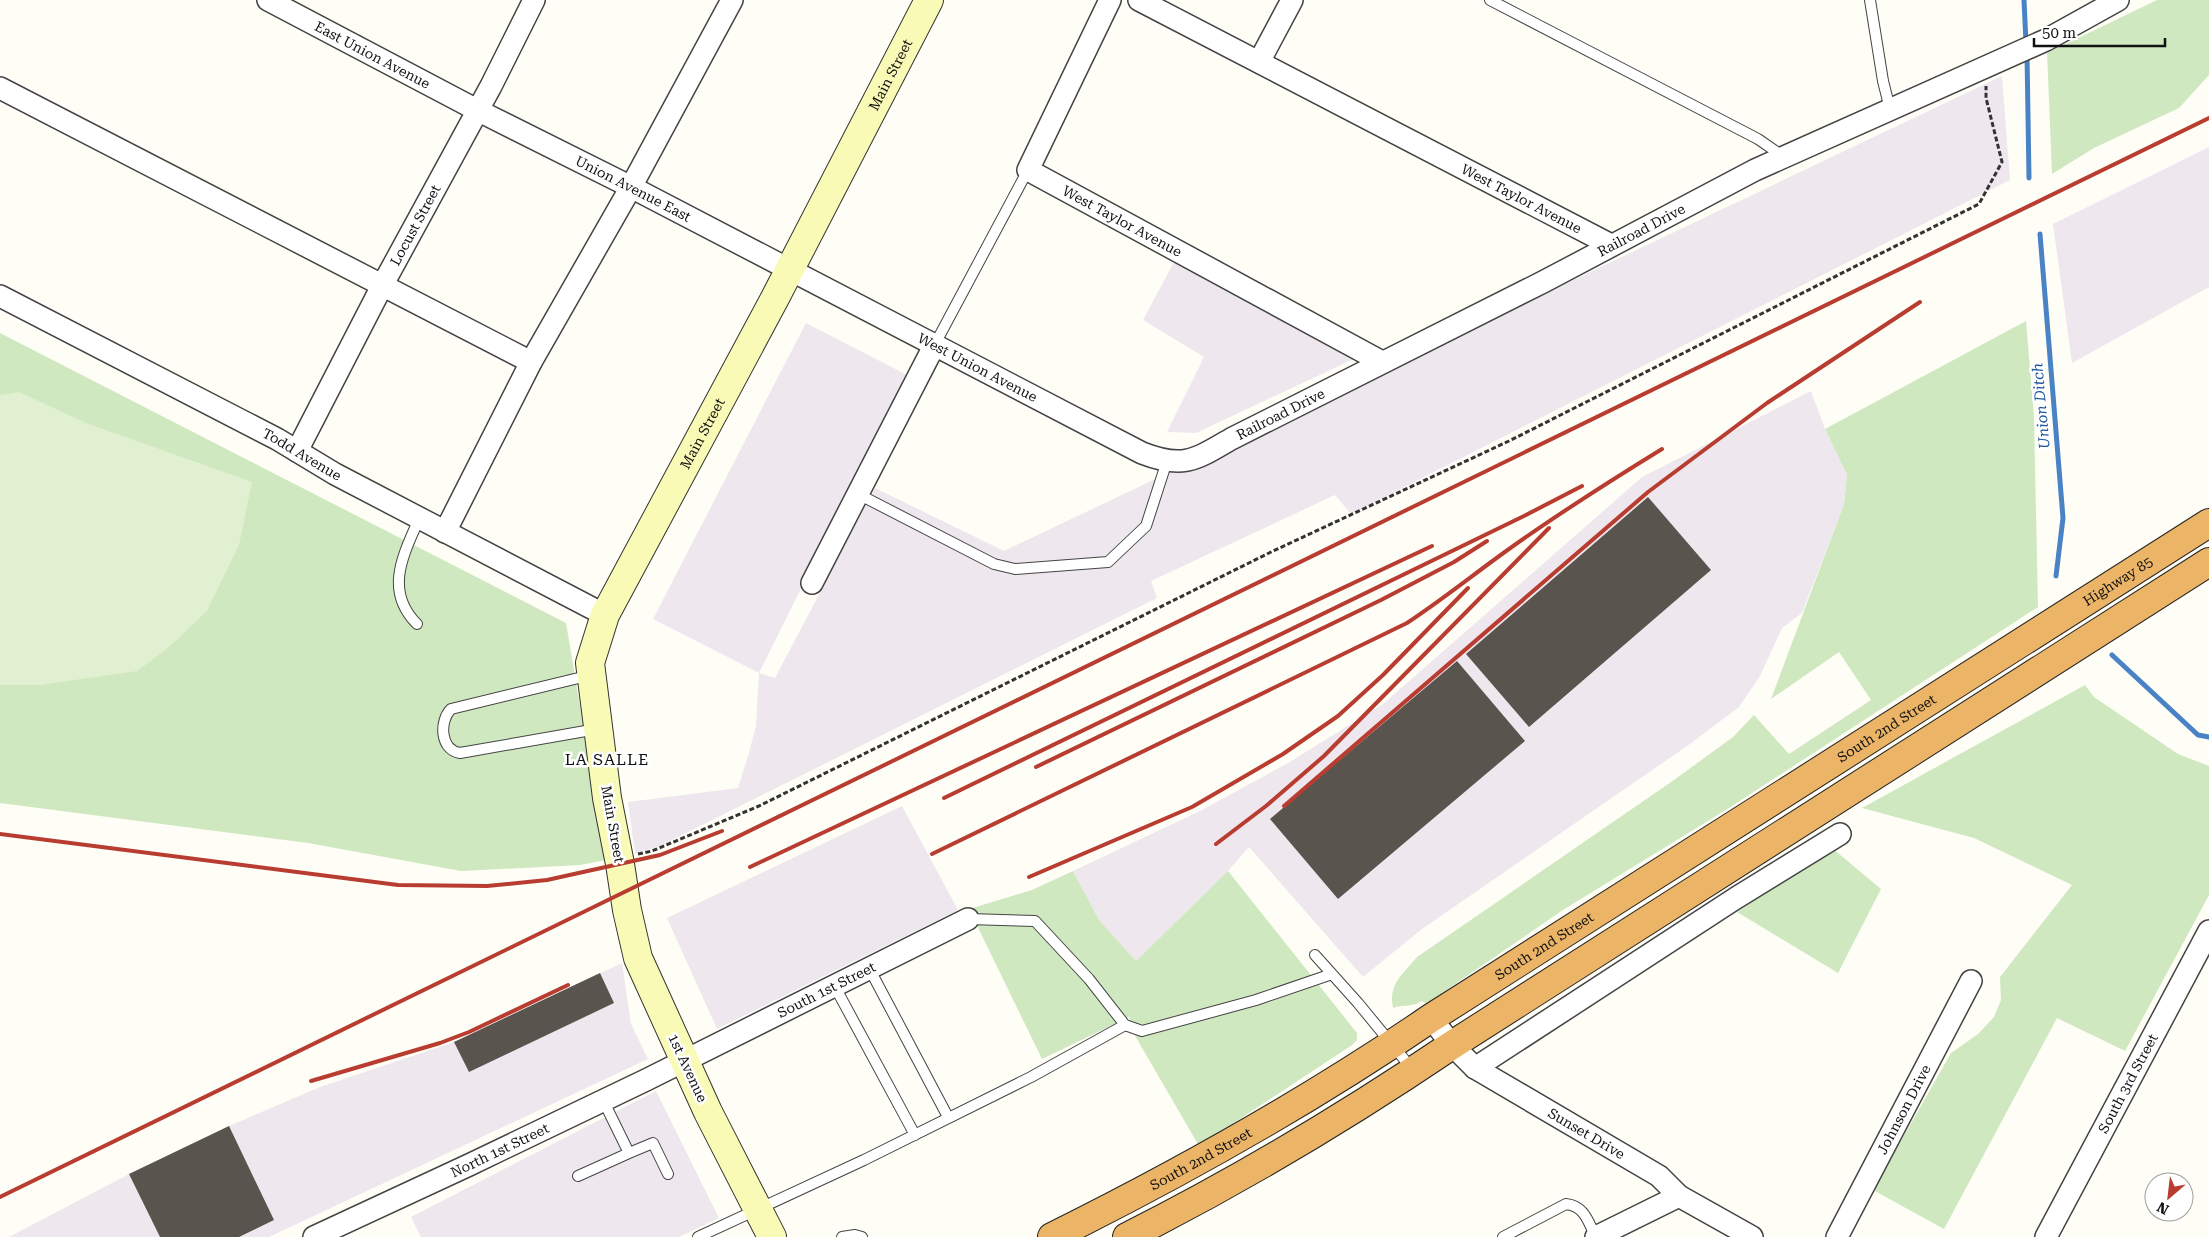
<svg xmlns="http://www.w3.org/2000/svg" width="2209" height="1237" viewBox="0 0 2209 1237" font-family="'Roboto Serif',serif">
  <rect width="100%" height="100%" fill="#fefef6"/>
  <path fill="#eee7ee" d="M2002,76L2010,180L1351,514L1335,495L1151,581L1157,598L658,847L635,853L628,802L738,788L748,756L756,726L759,673L653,619L806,323L907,375L759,673L775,678L875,488L1004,551Z
    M2209,147V287L2072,363L2053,224Z
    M1176,258L1358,357L1196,433L1167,432L1204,357L1143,320Z
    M1811,391L1825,429L1847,475L1844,504L1802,613L1782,628L1760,676L1739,707L1690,744L1422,929L1363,977L1249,847L1228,871L1136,961L1099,920L1073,871L1198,812L1288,763L1383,704L1642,477Z
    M902,806L958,910L717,1029L667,918Z
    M622,963L631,1024L648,1059L269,1237H9L129,1174L229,1126L320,1087L454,1042Z
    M656,1091L719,1218L679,1237H421L411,1217Z"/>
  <path fill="#d0e8c0" d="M2157,0H2209V75L2179,108L2094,148L2052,174L2047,53Z
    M2026,321L2034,417L2038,607L1729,808L1563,910L1426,1004L1422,1001C1410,1008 1405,1004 1393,1008C1388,984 1403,974 1417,957L1674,780L1733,737L1754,715L1789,754L1871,700L1839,652L1771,699L1844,504L1847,475L1825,429Z
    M0,333L566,623L606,860L580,865L461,871L308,843L0,803Z
    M2085,685L2094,697L2178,754L2209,766V895L2125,1051L2057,1018L1944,1229L1873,1190L1951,1053L1978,1034L1994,1017L2001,1000L2000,977L2072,885L1974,838L1862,808Z
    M1832,848L1881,889L1838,973L1737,912Z
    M1073,871L1099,920L1136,961L1228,871L1357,1033V1040L1352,1045L1199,1146L1134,1034L1129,1017L1042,1059L969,909L1032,890Z"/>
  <path fill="#e1f0d1" d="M19,392L86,423L252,482L239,545L207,611L168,648L137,671L40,685H0V395Z"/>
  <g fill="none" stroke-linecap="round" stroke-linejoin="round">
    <path stroke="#4983c5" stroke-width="5" d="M2024,0L2026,43
      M2027,54L2029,178
      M2040,234L2063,518L2056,576
      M2112,655L2198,735L2209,737"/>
  </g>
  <path fill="#59544e" d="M1648,497L1711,570L1529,727L1466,654Z
    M1457,661L1525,741L1338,899L1270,819Z
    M600,973L614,1003L469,1072L454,1042Z
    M229,1126L274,1220L239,1237H160L129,1174Z"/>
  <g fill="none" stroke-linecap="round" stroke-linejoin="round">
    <g stroke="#444" stroke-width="12">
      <path id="lane" d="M1490,0L1758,139L1784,157
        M1870,0L1883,81L1890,109
        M934,346L1028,170
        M858,494L994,564L1015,569L1108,562L1146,526L1167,461
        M417,624C384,591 403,555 419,519
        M591,675L451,709C439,721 440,750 460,753L597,729
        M968,919L1035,921L1089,979L1125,1025L1142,1031L1256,1000L1332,974
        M1315,955L1358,1003L1413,1070
        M869,968L948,1117
        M834,985L915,1135
        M629,1153L653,1143L668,1174
        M578,1176L629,1153L603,1100
        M698,1237L864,1160L1031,1077L1125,1025
        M842,1237L855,1235L862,1237
        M1503,1237L1566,1204C1585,1206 1588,1222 1596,1237"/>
    </g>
    <g stroke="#444" stroke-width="24">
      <g id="street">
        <path id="s1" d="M268,0L477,110L631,187L1142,453C1183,469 1195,460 1231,439L1543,282L1755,170L2046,40L2118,0"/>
        <path id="s2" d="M1110,0L1028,170L1382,362"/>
        <path id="s3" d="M1139,0L1611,245"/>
        <path d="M1259,62L1292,0"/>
        <path d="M0,88L531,362"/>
        <path id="s4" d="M0,296L277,439L335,474L605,615"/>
        <path id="s5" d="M297,451L382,286L491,86L534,0"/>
        <path d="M445,532L531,362L631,187L732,0"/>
        <path d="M812,583L934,346"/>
        <path id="s6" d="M1431,1018L1452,1045L1475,1068L1659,1176L1679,1196L1752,1237"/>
        <path d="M1475,1068L1736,898L1840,834"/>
        <path id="s7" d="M314,1237L469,1165L646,1080L968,919"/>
        <path d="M1596,1237L1679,1196"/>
        <path id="s8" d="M1837,1237L1971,981"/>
        <path id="s9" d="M2046,1237L2209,931"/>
      </g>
    </g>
    <g stroke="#333" stroke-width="30">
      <g id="secondary">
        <path id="s10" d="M772,1237L708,1112L638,958L627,910L620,864L607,798L590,663L605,615L775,298L929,0"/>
      </g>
    </g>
    <g stroke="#222" stroke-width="30">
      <g id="highway">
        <path id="s11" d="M1052,1237C1185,1171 1308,1102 1431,1018L2209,523"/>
        <path d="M1127,1237C1240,1180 1347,1116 1452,1045L2209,562"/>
      </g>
    </g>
    <path stroke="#333" stroke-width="3" stroke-dasharray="5 2.5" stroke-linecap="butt" d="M638,854L652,851L759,806L1271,552L1509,441L1979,204L2002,162L1986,98V86"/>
    <use href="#lane" stroke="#fff" stroke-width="10"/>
    <use href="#street" stroke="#fff" stroke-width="21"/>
    <use href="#secondary" stroke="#f8fab5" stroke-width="28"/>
    <use href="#highway" stroke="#ebb467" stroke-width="28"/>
    <path stroke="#b93c31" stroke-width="4" d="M1036,767L1381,600L1454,562L1487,541
      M944,798L1524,516L1582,486
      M1284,806L1648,492L1767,403L1920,302
      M0,834L398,885L487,886L547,880L660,855L722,831
      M1216,844L1266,806L1324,756L1549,528
      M932,854L1407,623C1442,600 1474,574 1509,549C1558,514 1610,481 1662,449
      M750,867L1432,546
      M1029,877L1192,807L1283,754L1338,716L1383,675L1468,588
      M311,1081L440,1043L469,1032L568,985
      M0,1197L2209,118"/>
  </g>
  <g text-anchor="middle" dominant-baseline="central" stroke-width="5" stroke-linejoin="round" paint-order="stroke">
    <g font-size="14" fill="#111" stroke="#fff">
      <text stroke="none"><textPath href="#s1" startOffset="118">East Union Avenue</textPath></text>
      <text stroke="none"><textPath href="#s10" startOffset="1270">Main Street</textPath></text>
      <text stroke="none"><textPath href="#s1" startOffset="411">Union Avenue East</textPath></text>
      <text stroke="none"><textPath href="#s3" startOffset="431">West Taylor Avenue</textPath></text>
      <text stroke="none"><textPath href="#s2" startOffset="296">West Taylor Avenue</textPath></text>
      <text stroke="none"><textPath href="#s5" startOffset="255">Locust Street</textPath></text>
      <text stroke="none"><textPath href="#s1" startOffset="1540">Railroad Drive</textPath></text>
      <text stroke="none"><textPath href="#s1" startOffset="799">West Union Avenue</textPath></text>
      <text stroke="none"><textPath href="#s1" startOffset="1135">Railroad Drive</textPath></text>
      <text stroke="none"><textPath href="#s10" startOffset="865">Main Street</textPath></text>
      <text stroke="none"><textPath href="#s4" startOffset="341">Todd Avenue</textPath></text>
      <text stroke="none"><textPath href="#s11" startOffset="1252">Highway 85</textPath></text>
      <text stroke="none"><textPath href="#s11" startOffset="978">South 2nd Street</textPath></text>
      <text transform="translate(613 824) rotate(80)">Main Street</text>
      <text stroke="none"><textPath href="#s11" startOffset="572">South 2nd Street</textPath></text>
      <text stroke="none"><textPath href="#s7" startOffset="569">South 1st Street</textPath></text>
      <text transform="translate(688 1068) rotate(65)">1st Avenue</text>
      <text stroke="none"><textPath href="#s9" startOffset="174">South 3rd Street</textPath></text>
      <text stroke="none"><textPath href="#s8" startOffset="144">Johnson Drive</textPath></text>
      <text stroke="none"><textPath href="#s6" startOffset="196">Sunset Drive</textPath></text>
      <text stroke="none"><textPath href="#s7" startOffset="205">North 1st Street</textPath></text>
      <text stroke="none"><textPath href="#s11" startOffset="168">South 2nd Street</textPath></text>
    </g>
    <g font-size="15" font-style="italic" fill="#21569c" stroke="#fff">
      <text transform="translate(2041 406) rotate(-95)">Union Ditch</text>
    </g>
    <g font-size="16" letter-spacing="1" fill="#111" stroke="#fff">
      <text x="607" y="759">LA SALLE</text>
    </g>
  </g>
  <g transform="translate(2169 1197) rotate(208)"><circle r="24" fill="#ffffff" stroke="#a0a0a0"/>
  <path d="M0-4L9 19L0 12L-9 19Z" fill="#b93c31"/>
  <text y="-8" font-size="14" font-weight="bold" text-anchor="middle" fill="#111111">N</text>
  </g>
  <path d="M2034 38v8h131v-8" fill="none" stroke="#111111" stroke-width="2.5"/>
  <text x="2042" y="38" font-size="15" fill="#111111" stroke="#ffffff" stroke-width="4" paint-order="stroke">50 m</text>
</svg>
